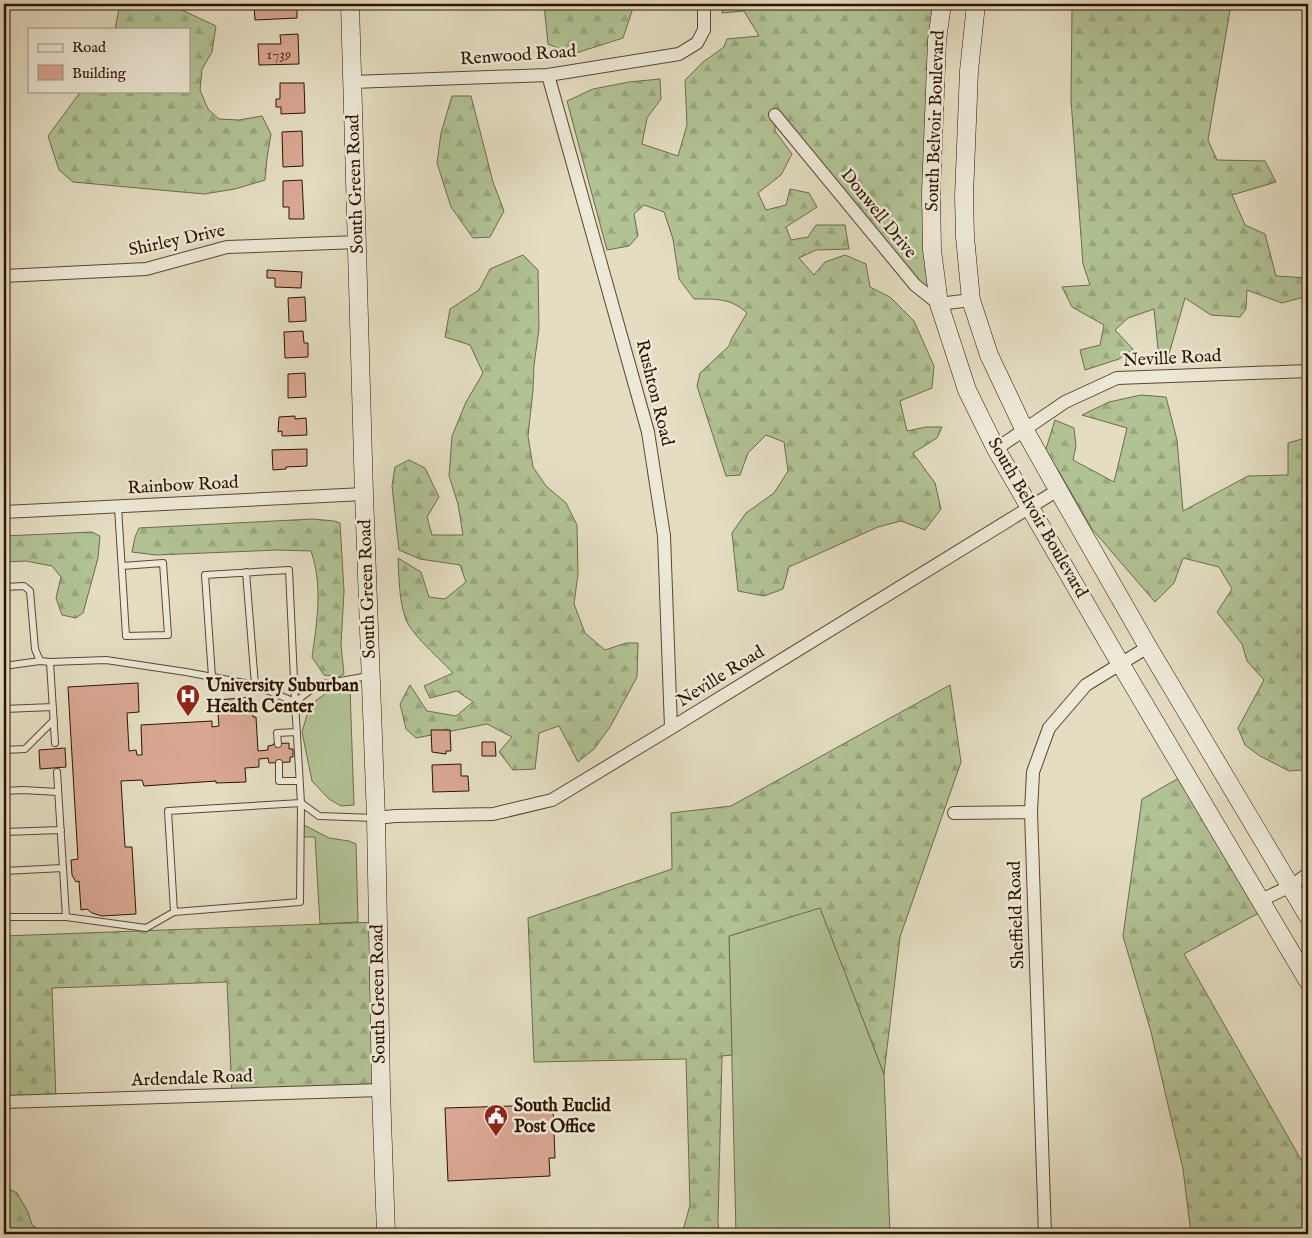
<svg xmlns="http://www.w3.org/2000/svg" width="1312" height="1238" viewBox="0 0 1312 1238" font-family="'IM FELL English',serif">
  <defs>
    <pattern id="forest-firs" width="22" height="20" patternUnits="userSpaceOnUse" patternTransform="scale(1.25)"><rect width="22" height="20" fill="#b1c295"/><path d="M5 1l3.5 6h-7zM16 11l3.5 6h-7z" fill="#99a67f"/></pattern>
  </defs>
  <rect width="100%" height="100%" fill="#e4ddc2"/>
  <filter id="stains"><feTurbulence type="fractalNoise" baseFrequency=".004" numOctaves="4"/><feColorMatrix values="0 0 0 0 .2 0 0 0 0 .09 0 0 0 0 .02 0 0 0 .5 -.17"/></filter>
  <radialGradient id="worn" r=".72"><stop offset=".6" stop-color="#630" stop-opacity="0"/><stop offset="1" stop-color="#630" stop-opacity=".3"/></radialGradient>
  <path fill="#b1c295" stroke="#6f6b4a" d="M342,687L350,688L354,805L341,806L329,799L312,781L302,732L307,715L314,702L329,691Z
    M304,825L329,838L349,841L356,844L358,922L320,924L315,837H303Z
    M820,907L884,1074L890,1234H736L729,936Z"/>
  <path fill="url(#forest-firs)" stroke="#6f6b4a" d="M120,4H182V10L216,26L212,52L202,69L200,90L208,109L219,119L239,120L262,116L271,134L267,158L265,180L235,189L204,194L73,182L59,170L48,136L81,91H189V29H115Z
    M544,4H630L633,8L623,38L573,54L548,44Z
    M723,4H942L937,40L939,304L775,116V131L792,154L781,175L758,193L766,210L786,205L790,189L809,193L817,207L786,227L791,240L808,237L816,225H845L849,249L816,250L799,258L814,275L825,262L845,255L866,264L870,287L890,297L914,321L934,366L932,388L900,401L907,431L926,427H942L937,438L913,453L935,483L941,509L925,530L901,521L878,527L789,567L783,589L764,596L738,591L732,533L746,513L774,493L788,471L784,442L766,435L748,453L740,475L726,476L697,386L700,373L729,346L732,338L747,313C731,298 716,299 694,299L679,279L673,239L664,212L644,205L634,214L638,236L629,246L607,250L567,101L593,89L629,82L660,79L661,99L647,118L642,144L678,156L687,125L685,80L703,62L724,47L727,39L759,36L744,11L722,13Z
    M986,4H1231L1208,140L1217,160L1265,161L1276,182L1232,195L1245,225L1265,234L1276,276L1308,278V296L1282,303L1247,290L1246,309L1240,317L1211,315L1185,298L1169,354L1158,349L1154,309L1128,318L1115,330L1133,349L1119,359L1085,370L1080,350L1100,345L1104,325L1072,307L1062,287L1090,285L1083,264L1071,100L1072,8L986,7Z
    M452,96H471L493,182L504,211L490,237L473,238L451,207L437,163L441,133Z
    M523,255L538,270L539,329L534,365L533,390L528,436L533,467L546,486L566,503L577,525L578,574L574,604L585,633L605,650L626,643H638L637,677L610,727L594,749L578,762L559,726L539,733L535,769L513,770L499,752L512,737L487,724L416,738L406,729L400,704L410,685L427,711L456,716L473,702L457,691L430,698L424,686L453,673C440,659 413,636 406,620C399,601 399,578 398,558L421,572L429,597L445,599L466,582L460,565L420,559L399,550L392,486L395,467L409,460L425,468L439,497L427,517L432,535H463L458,504L449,476L452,436L466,402L483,373L470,345L445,337L450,309L479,290L490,269Z
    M1141,395L1166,397L1177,440L1183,511L1248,476L1288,475V443L1308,437V656L1307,662L1308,673V772L1302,770L1289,771L1260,756L1245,745L1238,728L1264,680L1247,661L1242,644L1217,612L1232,589L1219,567L1183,558L1174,583L1155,602L1092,529L1058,470L1045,452L1055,420L1074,428L1076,446L1073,460L1114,482L1127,428L1082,415L1109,402Z
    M313,519L334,521L340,523L344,591L341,645L344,674L339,677L324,675L312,657C317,622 323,585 311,551L278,550L156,555L132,552L135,537L139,528Z
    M92,532L100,536L98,558L83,613L76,618L62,615L56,598L61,577L52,566L26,561L4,562V536Z
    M950,685L961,762L900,937L884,1074L820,908L729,936L732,1055L722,1056L718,1221L719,1234H682L690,1205L686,1059L534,1062L528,918L672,869L671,813L731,806Z
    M1186,774L1266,909L1184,954L1308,1172V1234H1191L1183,1169L1151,1032L1123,936L1142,799Z
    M378,922L381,1090L232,1095L227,982L52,988L56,1100L4,1102V936Z
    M4,1187L17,1193L28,1212L32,1225L47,1234H4Z"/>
  <path fill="#d8a692" stroke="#2d1400" d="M254,4H297V18L255,20Z
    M298,34L299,64L259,65L258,44H281L280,35Z
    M280,83H304L305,113L281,114V107H276V99H280Z
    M302,131L303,166L283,167L282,132Z
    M302,180L304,219H289V207H283V181Z
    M267,270L302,272L301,288L275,287V278H267Z
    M305,297L306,321L289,322L288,298Z
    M303,331L304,343H308V357L285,358L284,332Z
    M305,373L306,397L288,398V374Z
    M295,416V419L306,418L307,435L282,436V431L278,432L279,417Z
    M307,449V466L286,467V469L273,470L272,450Z
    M138,683L139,712L127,713L129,751L136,750L137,755H142L141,725L212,721V727L219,726L217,700L252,697L253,717H256L258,751L268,750V746L273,745V744L289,743V749H293V757H290V762L269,763L268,758L259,759V767L245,768L246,782L216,783V781L144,786L142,780L121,781L125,847H132L136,914L102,916L92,913L87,909L81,910L79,881L76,882L72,875L71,860L78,859L68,687Z
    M431,730H450L451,751H446V754L432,752Z
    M482,742H495L496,756H482Z
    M65,748L66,767L40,769L39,750Z
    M461,764V776H468L469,791L433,792L432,765Z
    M547,1105L553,1106L555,1158H549L550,1176L448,1181L445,1108Z"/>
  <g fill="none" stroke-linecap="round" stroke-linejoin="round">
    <g stroke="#5b4630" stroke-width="8">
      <path id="lane" d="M118,507L126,636L168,635L163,563L122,566
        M246,572L255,685
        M4,587L24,586L30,591L35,649L40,661L50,662
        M4,666L40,661
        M369,676L317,685L295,702L301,803L319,816L375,818
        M4,709L53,707
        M55,743L50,662L106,660L186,672L255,685L295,702L289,570L205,575L212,677
        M278,744L277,733L297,732
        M4,750L25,749L54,720
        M279,763V781H299
        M57,772L66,917L146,928L174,912L300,902L301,803L168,811L174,912
        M4,791L23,790L58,792
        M4,832L61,830
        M4,871L63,868
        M4,917H66"/>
    </g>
    <g stroke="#5b4630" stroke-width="14">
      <path id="street" d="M548,75L648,432L664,536L671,728
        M352,82L548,75L679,54L697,43L704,30V4
        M775,115L915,285L939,304L971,300
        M4,276L146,269L227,247L358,242
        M996,449L1065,402L1117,378L1308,371
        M4,512L364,494
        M954,813L1031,812
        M376,818L395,816L493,814L552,800L671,728L1058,490
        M1261,900L1291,886L1308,874
        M4,1102L381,1090
        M1045,1234L1031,812L1033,772L1049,728L1086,685L1148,647"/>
    </g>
    <g stroke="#2d1400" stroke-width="19">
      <path id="secondary" d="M350,4L364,494L376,818L381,1090L386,1234
        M942,4L937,40L931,192L932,250L939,304L967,390L996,449L1120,663L1308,981
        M976,4L969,71L964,196L965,237L971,300L989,355L1024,429L1065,502L1148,647L1308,916"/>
    </g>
    <use href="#lane" stroke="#ede9d7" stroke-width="6"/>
    <use href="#street" stroke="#ede9d7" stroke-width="12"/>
    <use href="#secondary" stroke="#ede9d7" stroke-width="18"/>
  </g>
  <defs>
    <g id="hospital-pin" transform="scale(1.25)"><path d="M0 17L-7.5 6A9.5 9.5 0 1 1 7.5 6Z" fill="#8f2418" stroke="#ede9d7"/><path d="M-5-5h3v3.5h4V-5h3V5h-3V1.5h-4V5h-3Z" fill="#fff"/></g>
    <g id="civic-pin" transform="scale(1.25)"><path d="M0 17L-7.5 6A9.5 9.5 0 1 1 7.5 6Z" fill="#8f2418" stroke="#ede9d7"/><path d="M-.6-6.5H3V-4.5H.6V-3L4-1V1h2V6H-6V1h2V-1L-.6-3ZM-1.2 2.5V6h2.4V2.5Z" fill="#fff"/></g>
  </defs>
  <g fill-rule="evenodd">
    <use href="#hospital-pin" x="188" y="696"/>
    <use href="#civic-pin" x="496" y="1116"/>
  </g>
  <g text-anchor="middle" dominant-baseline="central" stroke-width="5" stroke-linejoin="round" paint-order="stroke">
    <g font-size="15" fill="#583824">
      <text x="279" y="54">1739</text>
    </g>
    <g font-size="18" fill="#2d1400" stroke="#ede9d7">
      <text transform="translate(518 56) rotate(-4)">Renwood Road</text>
      <text transform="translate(936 121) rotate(-88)">South Belvoir Boulevard</text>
      <text transform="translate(356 184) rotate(-92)">South Green Road</text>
      <text transform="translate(878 214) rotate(51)">Donwell Drive</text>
      <text transform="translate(177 241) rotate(-12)">Shirley Drive</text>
      <text transform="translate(1172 359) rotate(-3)">Neville Road</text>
      <text transform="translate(654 393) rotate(76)">Rushton Road</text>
      <text transform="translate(183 486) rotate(-3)">Rainbow Road</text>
      <text transform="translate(1037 518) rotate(60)">South Belvoir Boulevard</text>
      <text transform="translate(368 589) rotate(-92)">South Green Road</text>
      <text transform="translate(721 677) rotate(-32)">Neville Road</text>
      <text transform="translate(1017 915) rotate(-92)">Sheffield Road</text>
      <text transform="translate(379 994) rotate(-91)">South Green Road</text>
      <text transform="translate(192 1079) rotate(-2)">Ardendale Road</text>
    </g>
    <g font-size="18" font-weight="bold" fill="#2d1400" stroke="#ede9d7" text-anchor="start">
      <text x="206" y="686">University Suburban<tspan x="206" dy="21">Health Center</tspan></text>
      <text x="514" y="1106">South Euclid<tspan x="514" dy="21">Post Office</tspan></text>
    </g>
  </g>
  <rect width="1312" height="1238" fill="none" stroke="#e4ddc2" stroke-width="20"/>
  <rect x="5" y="5" width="1302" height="1228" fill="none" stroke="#2d1400" stroke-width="2.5"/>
  <rect x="10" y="10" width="1292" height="1218" fill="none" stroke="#2d1400"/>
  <rect x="28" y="28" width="162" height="65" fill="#ede9d7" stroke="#a09481"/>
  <rect x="38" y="44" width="25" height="8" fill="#ede9d7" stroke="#a09481"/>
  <text x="72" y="52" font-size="15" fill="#2d1400">Road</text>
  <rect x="38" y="65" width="25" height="15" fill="#d8a692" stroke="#a09481"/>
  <text x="72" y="78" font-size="15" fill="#2d1400">Building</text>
  <rect width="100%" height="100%" filter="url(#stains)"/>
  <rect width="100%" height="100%" fill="url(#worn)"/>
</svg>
